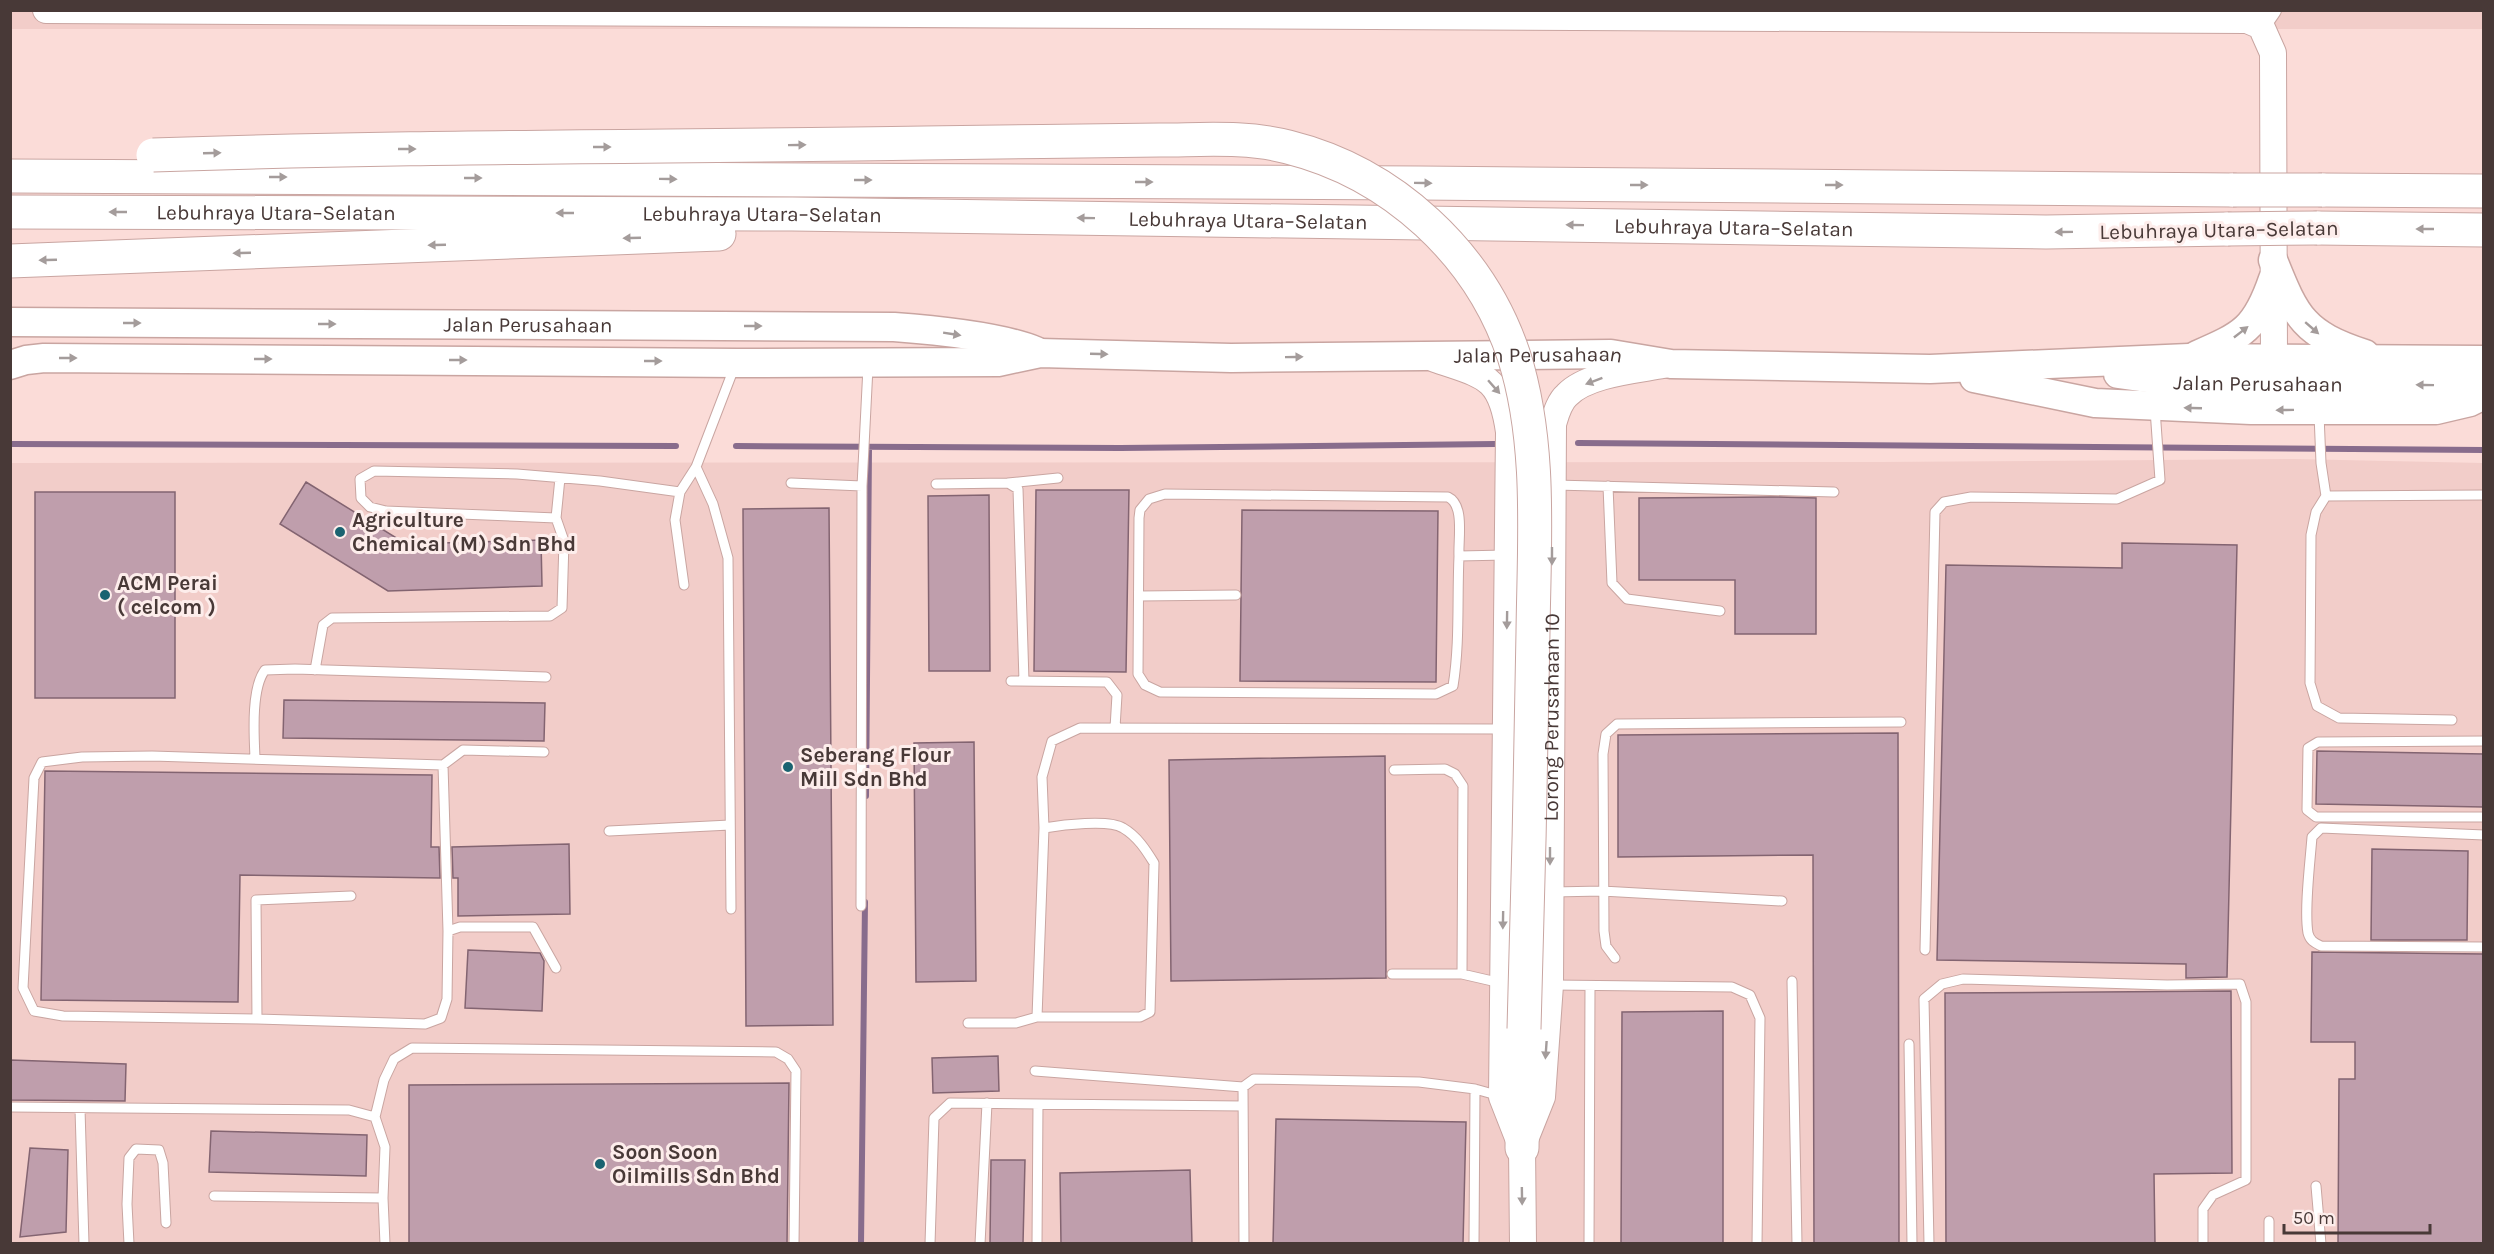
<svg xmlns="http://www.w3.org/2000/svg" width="2494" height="1254" viewBox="0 0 2494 1254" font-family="Karla,sans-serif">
  <rect width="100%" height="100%" fill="#fbdcd8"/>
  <path fill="#f2cdc9" d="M2483,10L2484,29H11L10,11Z
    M2294,459L2483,463V1243L11,1244V463L1880,462Z"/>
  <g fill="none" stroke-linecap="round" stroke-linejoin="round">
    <path stroke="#886c8c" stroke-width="6" d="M1578,443L2484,450
      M10,444L676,446
      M736,446L1120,448L1495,444
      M866,796L869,448
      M861,1244L865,902"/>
  </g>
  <path fill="#bf9eac" stroke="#836471" stroke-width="1.5" d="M306,482L406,544L541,540L542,586L388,591L280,524Z
    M1036,490H1129L1126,672L1034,671Z
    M35,492H175V698H35Z
    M989,495L990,671H929L928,496Z
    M1775,497L1816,498V634H1735V580H1639V498Z
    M829,508L833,1025L746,1026L743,509Z
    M1242,510L1438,511L1436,682L1240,681Z
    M2122,543L2237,545L2227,977L2186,978V964L1937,960L1946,565L2122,568Z
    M284,700L545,703L544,741L283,738Z
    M1898,733L1899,1244H1814L1813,855L1618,857V735Z
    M974,742L976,981L916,982L914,743Z
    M2317,751L2484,754V807L2316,804Z
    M1385,756L1386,978L1171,981L1169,760Z
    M45,771L432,775L431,847H439L440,878L240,875L238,1002L41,1000Z
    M569,844L570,914L458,916V878H453L452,847Z
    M2372,849L2468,851L2467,940H2371Z
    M468,950L540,953L544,961L542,1011L465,1008Z
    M2312,952L2484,954V1244H2338L2339,1079H2355V1042H2311Z
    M2231,991L2232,1173L2154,1174L2155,1244H1946L1945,993Z
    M1723,1011V1244H1621L1622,1012Z
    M998,1056L999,1091L933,1093L932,1058Z
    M10,1060L126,1064L125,1101L10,1100Z
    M789,1083L787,1244H409V1085Z
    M1276,1119L1466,1122L1463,1244H1273Z
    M211,1131L367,1135L366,1176L209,1172Z
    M30,1148L68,1150L66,1232L20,1237Z
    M991,1160H1025L1023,1244H990Z
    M1190,1170L1192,1244H1061L1060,1173Z"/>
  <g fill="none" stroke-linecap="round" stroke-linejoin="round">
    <g stroke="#c9a5a1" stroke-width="11">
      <path id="lane" d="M2319,414L2321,463L2326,496L2484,495
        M696,467L713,504L728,558L731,909
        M791,483L862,486
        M1008,483L1058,478
        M936,484L1008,483L1018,489L1024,681
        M1555,485L1834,492
        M1608,486L1612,583L1627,599L1720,611
        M680,492L675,520L684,585
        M2326,496L2316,512L2311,535L2310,683L2317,706L2339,718L2452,720
        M556,518L386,511L370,507L361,498L360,479L374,471L517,474L600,481L680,492L696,467L734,368
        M1459,556C1457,600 1460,643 1453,686L1436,694L1160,692L1145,685L1138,674L1139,518L1140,510L1149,499L1165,494L1448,497C1465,505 1458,539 1459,556L1506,555
        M1139,596L1236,595
        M315,670L323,625L332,618L550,616L562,608L564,541L556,518L560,478
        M1011,681L1107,682L1117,695L1115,728
        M2484,741L2318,742L2308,748L2307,810L2316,817H2484
        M255,758C254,735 251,688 265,670L295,669L546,677
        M1394,770L1445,769L1455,774L1463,786L1462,974
        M609,831L730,825
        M2484,835L2321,828L2312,837C2310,863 2304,910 2308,933C2310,941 2315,943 2321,946L2484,947
        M1553,892L1602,891L1782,901
        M351,896L256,900L257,1019L63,1016L34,1011L23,988L34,778L42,762L82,757L152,756L443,765
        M861,906L862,486L868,367
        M448,931L443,765L463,750L544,752
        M1925,950L1935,512L1944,502L1971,497L2117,499L2160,480L2155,409
        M1615,958L1606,946L1604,931L1603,754L1606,734L1617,724L1901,722
        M1392,974H1462L1501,983
        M1792,981L1797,1244
        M1553,985L1732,987L1750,995L1760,1018L1757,1244
        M1037,1017H1140L1150,1012L1154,863C1146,850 1137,836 1123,828C1109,819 1062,825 1044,828L1042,777L1052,741L1080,728L1503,729
        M257,1019L425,1024L441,1018L447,999L448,931L460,927H533L556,968
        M968,1023H1016L1037,1017L1044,828
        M1909,1044L1912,1244
        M1035,1071L1243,1087
        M10,1107L349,1110L375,1117L385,1147L383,1198L385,1244
        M80,1109L84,1244
        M375,1117L384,1080L394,1059L412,1048L776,1052L788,1059L796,1071L794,1244
        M2316,1186L2321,1244
        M214,1196L383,1198
        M129,1244L127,1204L129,1158L136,1149L159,1150L163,1163L166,1223
        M930,1244L934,1118L950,1103L1243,1106
        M980,1244L987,1103
        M1037,1244L1038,1104
        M1244,1244L1243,1087L1254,1079L1419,1082L1475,1089L1500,1096
        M1474,1244L1475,1089
        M1589,1244L1590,987
        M1929,1244L1924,999L1942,984L1963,979L2167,985L2240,984L2246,1002V1180L2213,1195L2203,1209V1244
        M2269,1244V1221"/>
    </g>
    <g stroke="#c9a5a1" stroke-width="20">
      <path id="street" d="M2261,26L2272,10"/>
    </g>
    <g stroke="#c9a5a1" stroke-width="28">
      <g id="secondary">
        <path d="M46,10L2247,20L2261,26L2273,53L2274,360L2268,378"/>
        <path d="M1435,359C1484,376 1501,375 1509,432L1502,1097L1522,1148L1523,1244"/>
        <path id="s1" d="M1526,1137L1542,1097L1550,985L1553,424C1556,414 1559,402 1567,395C1587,374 1636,370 1663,365"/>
      </g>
    </g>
    <g stroke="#c9a5a1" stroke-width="31">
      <g id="primary">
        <path d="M2273,260C2296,318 2304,334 2365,354"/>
        <path id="s2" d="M10,322L894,327C934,330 1000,336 1036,351"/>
        <path d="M2197,355C2243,335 2256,329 2273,279"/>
        <path id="s3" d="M10,365L26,360L44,358L736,363L998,362L1040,353L1231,358L1611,354L1671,364L1930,369L2189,358L2484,360"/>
        <path id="s4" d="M2118,374L2183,383L2484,386"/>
        <path d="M1974,378L2095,403L2251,410H2436L2470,402L2484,395"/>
      </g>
    </g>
    <g stroke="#c9a5a1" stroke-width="35">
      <g id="highway">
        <path d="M10,176L1420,183L2233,190"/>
        <path d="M2322,190L2484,191"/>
        <path id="s5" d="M10,212L792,214L2046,232L2228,229"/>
        <path d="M2317,228L2484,230"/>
        <path d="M10,261L719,234"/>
        <path d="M1522,1148L1524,1029"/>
      </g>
    </g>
    <use href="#lane" stroke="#fff" stroke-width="9"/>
    <use href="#street" stroke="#fff" stroke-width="18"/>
    <use href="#secondary" stroke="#fff" stroke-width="26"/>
    <use href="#primary" stroke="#fff" stroke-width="28"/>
    <use href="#highway" stroke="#fff" stroke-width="33"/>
    <g stroke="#c9a5a1" stroke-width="35" stroke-linecap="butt">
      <path id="highway-bridge" d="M153,155C410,146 667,147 924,143C1003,142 1081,141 1160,140C1201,140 1247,136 1288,147C1392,173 1480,253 1514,356C1542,444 1534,542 1533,632C1531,764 1528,897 1524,1029
        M2233,190H2322
        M2228,229L2317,228"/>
    </g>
    <use href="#highway-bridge" stroke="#fff" stroke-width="33"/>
  </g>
  <defs><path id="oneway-solid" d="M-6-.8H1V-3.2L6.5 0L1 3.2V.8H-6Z" transform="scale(1.5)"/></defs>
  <g fill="#a49c9b">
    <use href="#oneway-solid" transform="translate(797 145) rotate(-1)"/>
    <use href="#oneway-solid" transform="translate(602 147)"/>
    <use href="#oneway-solid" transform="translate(407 149)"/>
    <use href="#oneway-solid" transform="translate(212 153) rotate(-2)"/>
    <use href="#oneway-solid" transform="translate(278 177)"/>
    <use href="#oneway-solid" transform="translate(473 178)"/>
    <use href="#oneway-solid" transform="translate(668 179) rotate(1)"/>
    <use href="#oneway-solid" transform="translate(863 180)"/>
    <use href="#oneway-solid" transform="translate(1144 182)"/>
    <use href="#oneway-solid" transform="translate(1423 183) rotate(1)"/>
    <use href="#oneway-solid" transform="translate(1639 185)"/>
    <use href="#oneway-solid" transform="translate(1834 185)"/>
    <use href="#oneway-solid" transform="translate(118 212) rotate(-180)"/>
    <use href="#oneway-solid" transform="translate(565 213) rotate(-180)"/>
    <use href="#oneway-solid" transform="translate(1086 218) rotate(-179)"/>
    <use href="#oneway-solid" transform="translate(1575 225) rotate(-179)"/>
    <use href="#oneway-solid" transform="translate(2425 229) rotate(-180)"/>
    <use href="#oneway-solid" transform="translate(2064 232) rotate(179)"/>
    <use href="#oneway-solid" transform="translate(632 238) rotate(178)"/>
    <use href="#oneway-solid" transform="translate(437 245) rotate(178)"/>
    <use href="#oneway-solid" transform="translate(242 253) rotate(178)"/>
    <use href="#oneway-solid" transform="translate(48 260) rotate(178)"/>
    <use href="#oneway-solid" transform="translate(132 323)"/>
    <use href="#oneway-solid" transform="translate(327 324)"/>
    <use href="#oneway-solid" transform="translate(753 326)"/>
    <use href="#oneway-solid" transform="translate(2312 328) rotate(41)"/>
    <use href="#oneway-solid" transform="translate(2241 332) rotate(-38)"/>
    <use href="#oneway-solid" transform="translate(952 334) rotate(9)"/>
    <use href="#oneway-solid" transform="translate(1099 354) rotate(2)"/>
    <use href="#oneway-solid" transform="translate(1294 357) rotate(-1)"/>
    <use href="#oneway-solid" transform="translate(68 358)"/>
    <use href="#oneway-solid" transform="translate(263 359)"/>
    <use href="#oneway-solid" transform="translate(458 360)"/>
    <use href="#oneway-solid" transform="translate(653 361)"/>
    <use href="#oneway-solid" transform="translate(1594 381) rotate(159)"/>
    <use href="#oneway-solid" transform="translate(2425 385) rotate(-179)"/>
    <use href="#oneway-solid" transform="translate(1494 387) rotate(49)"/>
    <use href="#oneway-solid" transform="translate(2193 408) rotate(-178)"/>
    <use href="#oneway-solid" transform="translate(2285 410) rotate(179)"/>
    <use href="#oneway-solid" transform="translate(1552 556) rotate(90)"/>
    <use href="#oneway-solid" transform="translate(1507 620) rotate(91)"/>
    <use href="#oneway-solid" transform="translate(1550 856) rotate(90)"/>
    <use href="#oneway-solid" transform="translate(1503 920) rotate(91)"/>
    <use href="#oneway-solid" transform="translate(1546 1050) rotate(94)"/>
    <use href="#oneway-solid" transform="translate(1522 1196) rotate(89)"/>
  </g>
  <g fill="#1a6371" stroke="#fdedeb" stroke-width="2">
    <circle cx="340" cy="532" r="6"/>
    <circle cx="105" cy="595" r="6"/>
    <circle cx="788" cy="767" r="6"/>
    <circle cx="600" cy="1164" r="6"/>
  </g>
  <g text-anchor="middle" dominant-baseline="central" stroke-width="6" stroke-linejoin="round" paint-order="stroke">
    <g font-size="21" fill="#483937" stroke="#fdedeb">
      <text stroke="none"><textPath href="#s5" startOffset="266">Lebuhraya Utara–Selatan</textPath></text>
      <text stroke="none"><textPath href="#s5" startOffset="752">Lebuhraya Utara–Selatan</textPath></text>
      <text stroke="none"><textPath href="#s5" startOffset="1238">Lebuhraya Utara–Selatan</textPath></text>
      <text stroke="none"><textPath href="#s5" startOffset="1724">Lebuhraya Utara–Selatan</textPath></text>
      <text transform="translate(2219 230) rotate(-1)">Lebuhraya Utara–Selatan</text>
      <text stroke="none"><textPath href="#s2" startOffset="518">Jalan Perusahaan</textPath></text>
      <text stroke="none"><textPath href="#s3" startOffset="1530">Jalan Perusahaan</textPath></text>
      <text stroke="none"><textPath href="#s4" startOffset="141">Jalan Perusahaan</textPath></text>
      <text stroke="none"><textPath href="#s1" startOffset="423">Lorong Perusahaan 10</textPath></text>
    </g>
    <g font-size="21" font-weight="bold" fill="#483937" stroke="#fdedeb" text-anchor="start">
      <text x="352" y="520">Agriculture<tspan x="352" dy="24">Chemical (M) Sdn Bhd</tspan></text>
      <text x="117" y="583">ACM Perai<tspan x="117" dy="24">( celcom )</tspan></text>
      <text x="800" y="755">Seberang Flour<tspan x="800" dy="24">Mill Sdn Bhd</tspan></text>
      <text x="612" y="1152">Soon Soon<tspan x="612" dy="24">Oilmills Sdn Bhd</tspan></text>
    </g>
  </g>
  <rect width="2494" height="1254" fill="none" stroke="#483937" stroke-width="24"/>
  <path d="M2284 1224v9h146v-9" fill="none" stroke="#483937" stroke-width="3"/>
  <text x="2293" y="1224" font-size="18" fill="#483937" stroke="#fdedeb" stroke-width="4.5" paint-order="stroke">50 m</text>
</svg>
